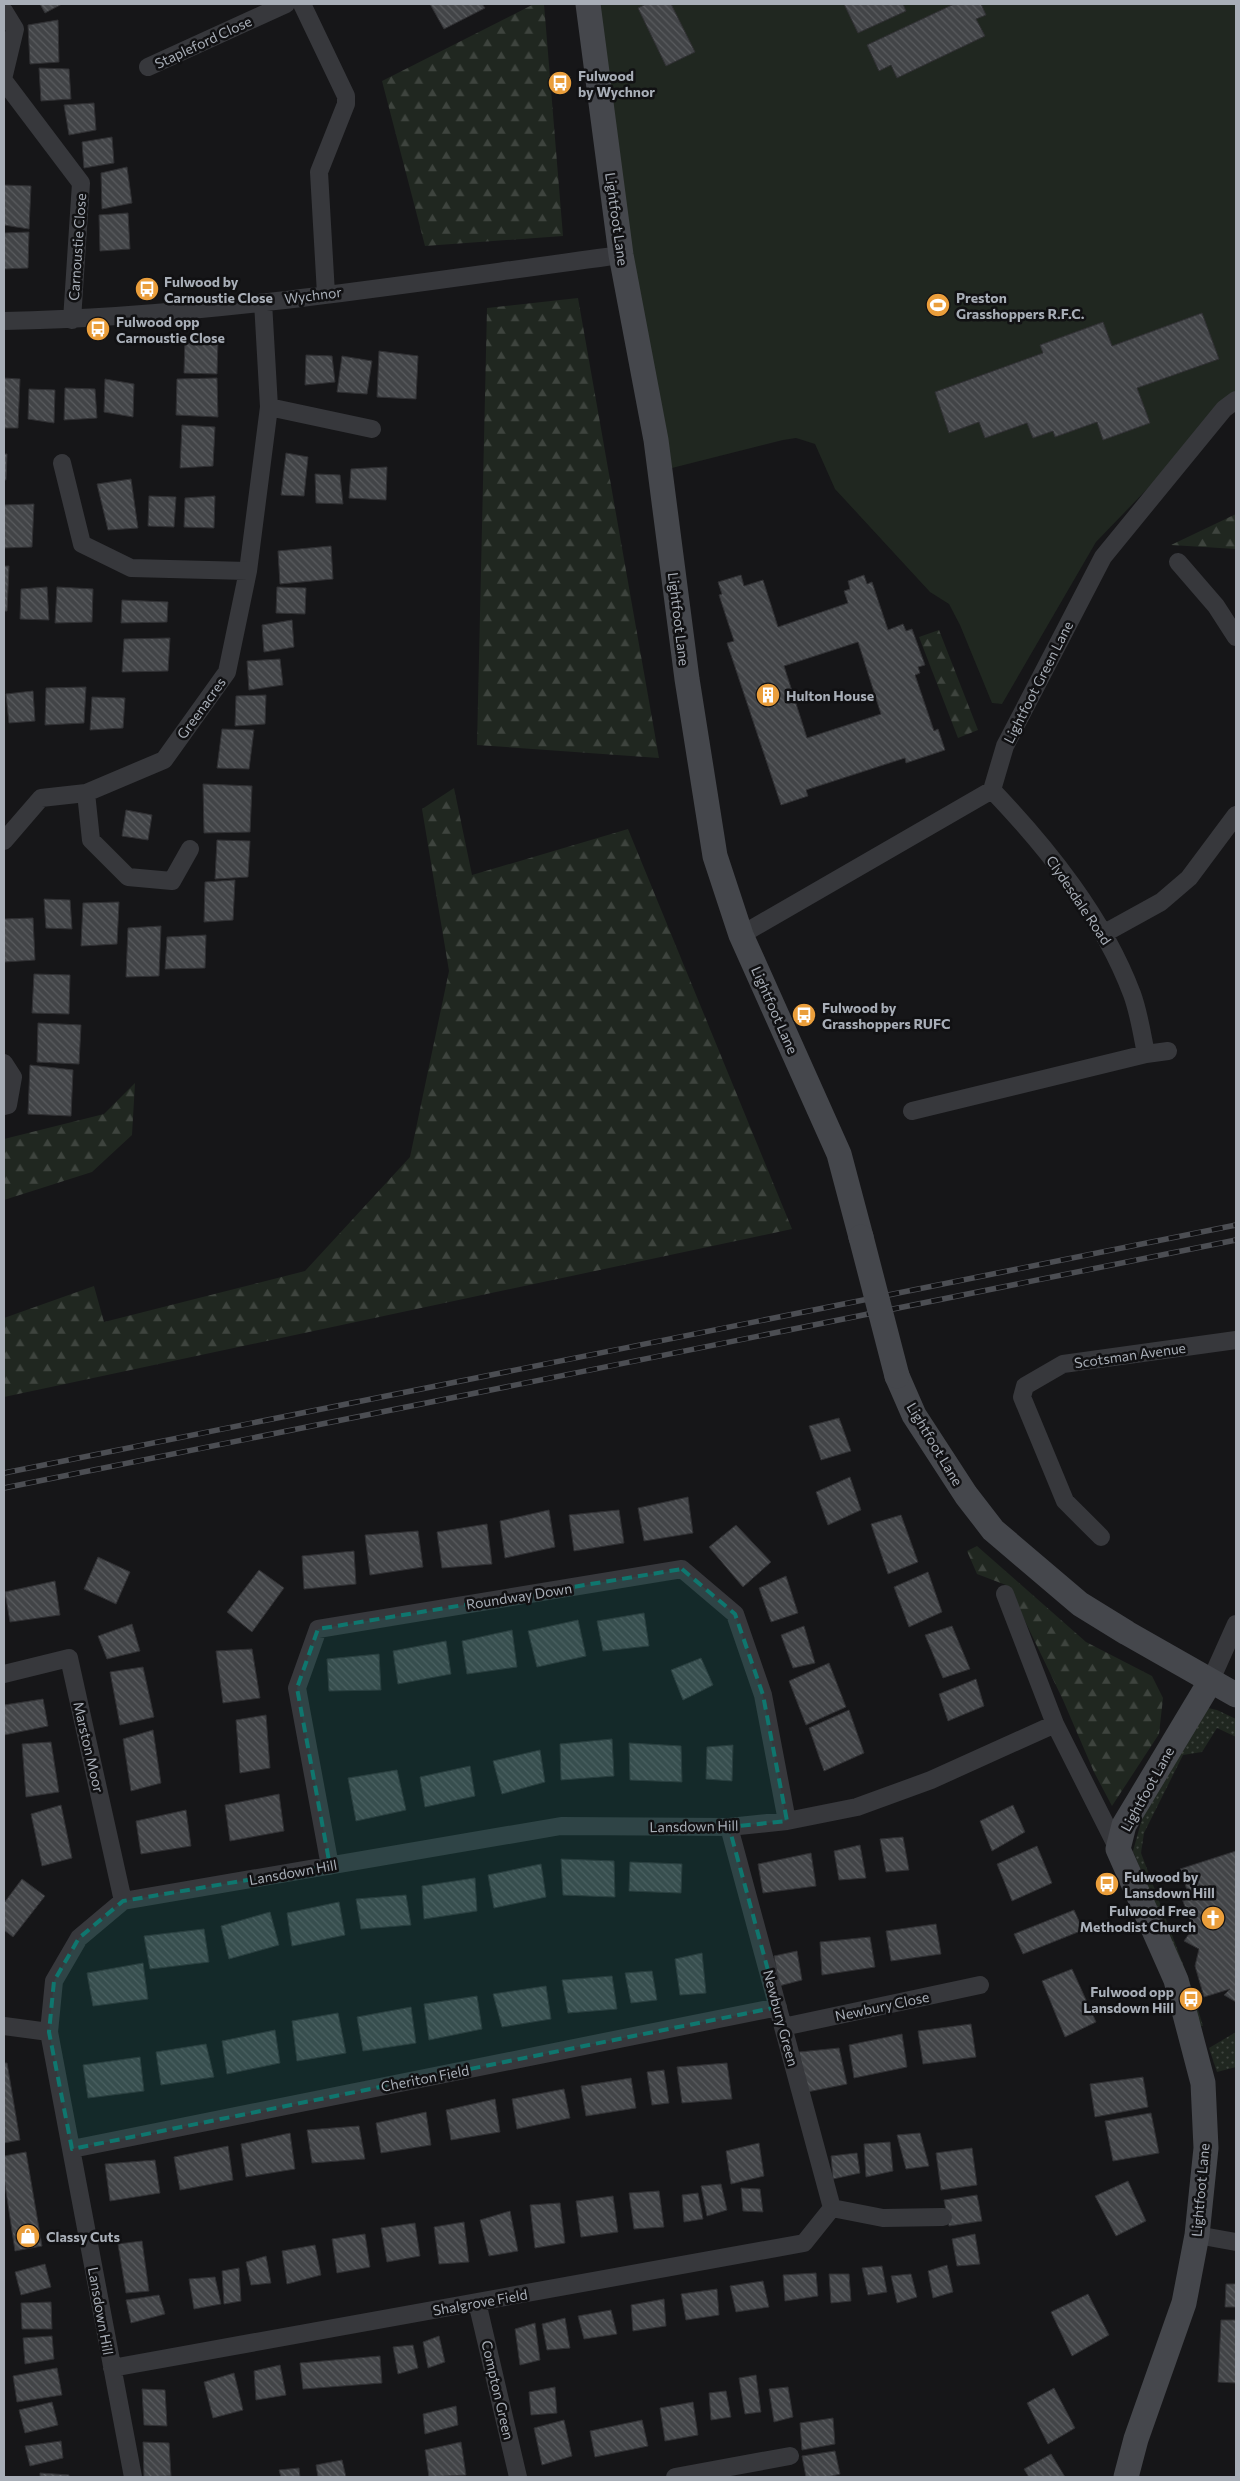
<svg xmlns="http://www.w3.org/2000/svg" width="1240" height="2481" viewBox="0 0 1240 2481" font-family="Commissioner,sans-serif">
  <defs>
    <pattern id="grass-dots" width="8" height="8" patternUnits="userSpaceOnUse" patternTransform="scale(1.25)"><rect width="8" height="8" fill="#202720"/><path d="M2 2h.1M6 6h.1" fill="none" stroke="#3e443e" stroke-width="1.8" stroke-linecap="round"/></pattern>
    <pattern id="forest-firs" width="22" height="20" patternUnits="userSpaceOnUse" patternTransform="scale(1.25)"><rect width="22" height="20" fill="#202720"/><path d="M5 1l3.5 6h-7zM16 11l3.5 6h-7z" fill="#3e443e"/></pattern>
    <pattern id="building-back-hatch" width="6" height="6" patternUnits="userSpaceOnUse" patternTransform="scale(1.25)"><rect width="6" height="6" fill="#424447"/><path d="M-1 5l2 2M0 0l6 6M5-1l2 2" fill="none" stroke="#5a5c5f"/></pattern>
  </defs>
  <rect width="100%" height="100%" fill="#161618"/>
  <path fill="url(#grass-dots)" d="M1208,1708L1217,1710L1236,1719V1737L1217,1728L1202,1752L1183,1755L1144,1833L1141,1853L1189,1980L1203,2026H1200L1176,1956L1133,1851L1146,1804Z
    M1236,2032V2067L1217,2072L1209,2048Z"/>
  <path fill="url(#forest-firs)" d="M534,4H544L563,236L425,246L382,81Z
    M578,298L659,758L477,745L487,308Z
    M1236,514V549L1171,545Z
    M939,630L978,730L958,738L919,637Z
    M454,788L472,875L628,829L792,1229L4,1397V1318L94,1286L104,1322L305,1271L410,1157L449,971L422,809Z
    M135,1083L132,1135L92,1172L4,1200V1139L104,1114Z
    M977,1546L1086,1642L1152,1676L1163,1698L1159,1734L1112,1806L1094,1772L1063,1700L1013,1596L1006,1585L977,1574L967,1551Z"/>
  <path fill="#202720" d="M597,4H1236V397L1096,542L1002,704L992,703L960,625L949,604L930,592L835,489L815,444L796,438L783,440L668,469L623,212Z"/>
  <path fill="url(#building-back-hatch)" stroke="#303033" fill-rule="evenodd" d="M40,4H62L45,13Z
    M430,4H482L485,8L444,29Z
    M646,4H671L695,52L666,66L638,8Z
    M844,4H903L906,11L858,33Z
    M954,4H981L986,15L976,19L985,36L897,78L891,65L879,71L867,45Z
    M58,20L59,62L30,64L28,25Z
    M39,68L69,69L71,99L41,101Z
    M94,103L96,130L69,135L64,105Z
    M112,137L114,163L84,168L82,142Z
    M127,167L132,203L102,209L101,173Z
    M4,185L31,186L29,229L4,225Z
    M128,213L130,249L100,251L99,215Z
    M29,232L28,268L4,269V233Z
    M1202,313L1219,359L1137,388L1150,423L1103,440L1097,422L1055,437L1053,431L1033,438L1027,423L985,438L979,422L949,433L935,392L1043,353L1040,345L1103,322L1112,346Z
    M185,337L218,338L217,374L184,373Z
    M379,351L418,356L416,399L377,397Z
    M306,355L332,356L335,382L305,385Z
    M342,356L372,361L367,394L337,392Z
    M4,378L20,379L18,428H4Z
    M217,378L218,417L176,415L177,379Z
    M105,379L134,384L133,417L104,412Z
    M65,388L95,389L97,418L64,420Z
    M29,389L55,390L54,423L28,419Z
    M182,425L215,427L213,466L180,468Z
    M286,453L308,457L304,496L281,495Z
    M4,454H7L6,480H4Z
    M387,467L386,500L349,498L351,469Z
    M315,474L340,475L343,504L316,503Z
    M131,479L138,528L108,530L97,484Z
    M149,496L176,497L174,527L148,526Z
    M215,496L214,528L184,527L185,498Z
    M34,504L32,547L4,548V505Z
    M331,546L333,579L280,584L278,551Z
    M4,566H9L7,611H4Z
    M741,575L744,586L763,580L778,627L848,603L844,591L850,589L848,581L864,575L867,584L872,582L888,630L903,624L906,631L912,629L925,665L918,667L920,673L915,675L934,731L938,729L945,750L906,763L905,758L806,790L808,796L781,805L727,643L734,641L719,595L722,594L718,582ZM858,642L881,714L807,738L784,666Z
    M47,587L49,620L20,619L21,589Z
    M57,587L93,589L92,622L55,623Z
    M277,587L306,588L305,614L276,613Z
    M122,600L168,602L167,622L121,623Z
    M292,620L294,647L264,652L262,625Z
    M170,638L168,671L122,672L124,639Z
    M280,659L283,685L249,690L247,661Z
    M86,687L84,723L45,725L46,688Z
    M33,691L35,721L9,723L6,694Z
    M266,695L265,724L235,726L236,696Z
    M92,697L125,698L123,728L90,730Z
    M222,729L254,730L249,769L217,768Z
    M203,784L252,786L250,832L204,833Z
    M126,810L152,815L148,840L122,836Z
    M217,840L250,841L248,877L215,879Z
    M235,880L233,920L204,922L205,882Z
    M44,899L70,900L72,929L46,928Z
    M119,902L117,944L81,946L83,903Z
    M33,918L35,960L4,962V919Z
    M161,926L159,976L126,977L128,928Z
    M206,935L205,968L165,969L167,937Z
    M34,974L70,975L69,1014L32,1013Z
    M38,1023L81,1025L79,1064L37,1062Z
    M30,1065L73,1070L71,1116L28,1114Z
    M839,1418L851,1451L821,1460L809,1426Z
    M850,1477L861,1510L828,1525L816,1492Z
    M688,1497L693,1533L644,1541L638,1508Z
    M549,1510L555,1547L505,1558L500,1521Z
    M619,1510L624,1543L574,1551L569,1515Z
    M901,1515L918,1562L888,1574L871,1524Z
    M487,1524L492,1564L442,1568L437,1532Z
    M736,1525L771,1562L743,1587L709,1547Z
    M418,1531L423,1567L370,1575L365,1535Z
    M354,1551L356,1584L304,1589L302,1556Z
    M98,1557L130,1572L116,1604L84,1589Z
    M259,1570L284,1588L252,1632L227,1612Z
    M928,1572L942,1612L909,1627L894,1587Z
    M786,1576L798,1613L771,1622L759,1588Z
    M55,1581L60,1615L10,1622L5,1592Z
    M644,1613L649,1646L603,1651L597,1621Z
    M578,1620L586,1656L537,1667L528,1631Z
    M132,1624L140,1651L107,1659L98,1636Z
    M804,1626L815,1663L793,1668L781,1635Z
    M952,1626L970,1669L943,1678L925,1635Z
    M512,1630L517,1667L467,1674L462,1641Z
    M446,1641L451,1674L398,1684L393,1651Z
    M252,1649L260,1698L223,1703L216,1651Z
    M379,1654L381,1690L329,1691L327,1659Z
    M701,1658L713,1685L683,1700L671,1670Z
    M829,1663L846,1707L806,1725L789,1681Z
    M143,1667L154,1717L120,1725L110,1672Z
    M976,1679L984,1706L948,1721L939,1694Z
    M43,1699L48,1726L4,1735V1705Z
    M849,1710L864,1753L824,1771L809,1728Z
    M266,1715L270,1768L240,1773L236,1720Z
    M153,1730L161,1783L131,1791L123,1739Z
    M612,1739L614,1776L561,1780L560,1744Z
    M51,1742L59,1792L26,1797L22,1744Z
    M629,1743L681,1746L682,1782L630,1780Z
    M733,1745L732,1781L706,1779L707,1747Z
    M540,1750L545,1782L502,1794L493,1761Z
    M470,1766L475,1796L425,1807L420,1777Z
    M397,1770L406,1810L356,1821L348,1778Z
    M279,1794L284,1831L230,1841L225,1805Z
    M61,1805L72,1858L42,1866L31,1814Z
    M1013,1805L1025,1832L992,1851L980,1821Z
    M186,1810L191,1846L141,1854L136,1821Z
    M903,1837L909,1870L886,1872L880,1839Z
    M860,1845L866,1878L839,1880L834,1851Z
    M1037,1846L1052,1883L1012,1901L997,1864Z
    M1236,1851V2002L1224,1995L1230,1989L1204,1997L1195,1966L1199,1949L1184,1941L1193,1928L1181,1896L1188,1893L1180,1869Z
    M811,1853L816,1886L763,1893L758,1864Z
    M561,1859L614,1861L615,1897L563,1895Z
    M630,1862L682,1864L681,1893L629,1891Z
    M541,1864L546,1897L494,1908L488,1875Z
    M475,1878L477,1911L424,1919L422,1886Z
    M22,1879L45,1896L13,1937L4,1930V1903Z
    M406,1895L411,1925L361,1929L356,1899Z
    M339,1902L345,1935L292,1946L287,1913Z
    M1074,1910L1083,1930L1023,1954L1014,1934Z
    M270,1912L279,1945L229,1959L221,1926Z
    M936,1924L941,1954L891,1961L886,1931Z
    M204,1929L209,1962L150,1969L144,1936Z
    M870,1937L875,1967L822,1975L820,1942Z
    M797,1951L802,1980L779,1986L774,1956Z
    M702,1953L706,1993L680,1995L675,1959Z
    M143,1963L148,1999L93,2006L87,1973Z
    M1072,1969L1096,2022L1065,2037L1042,1981Z
    M652,1971L657,2000L631,2003L625,1973Z
    M612,1976L617,2009L568,2013L562,1980Z
    M546,1986L551,2019L502,2027L493,1994Z
    M477,1996L482,2029L429,2040L424,2004Z
    M411,2007L416,2043L363,2051L357,2017Z
    M338,2013L346,2053L297,2061L292,2021Z
    M971,2024L976,2057L923,2064L918,2031Z
    M275,2030L280,2063L227,2074L222,2041Z
    M902,2034L907,2067L854,2078L849,2045Z
    M206,2044L214,2077L161,2085L156,2052Z
    M839,2048L847,2084L807,2092L799,2052Z
    M140,2057L144,2091L88,2098L83,2065Z
    M4,2063H7L20,2140L4,2143Z
    M727,2063L732,2099L682,2103L677,2067Z
    M664,2070L669,2103L652,2105L647,2072Z
    M1143,2077L1148,2107L1095,2117L1090,2084Z
    M631,2078L636,2108L586,2116L581,2086Z
    M564,2089L570,2118L517,2129L512,2099Z
    M495,2099L500,2132L451,2140L446,2110Z
    M426,2112L431,2145L381,2153L376,2123Z
    M1151,2113L1159,2153L1113,2161L1105,2121Z
    M359,2126L365,2159L312,2163L307,2130Z
    M290,2133L295,2169L246,2177L241,2144Z
    M920,2133L929,2166L906,2169L897,2135Z
    M890,2142L893,2171L866,2177L864,2144Z
    M759,2143L764,2176L731,2184L726,2151Z
    M228,2146L233,2180L180,2190L174,2157Z
    M972,2148L977,2185L941,2190L936,2153Z
    M26,2152L42,2246L15,2251L4,2178V2156Z
    M857,2153L860,2173L833,2179L831,2156Z
    M155,2160L160,2193L110,2201L105,2164Z
    M1128,2181L1146,2221L1116,2236L1095,2196Z
    M721,2184L727,2210L707,2216L701,2186Z
    M741,2188L760,2189L763,2212L743,2211Z
    M659,2191L664,2227L634,2229L629,2193Z
    M698,2193L703,2219L684,2222L682,2195Z
    M977,2195L982,2221L949,2226L944,2200Z
    M613,2196L618,2232L581,2237L576,2201Z
    M560,2203L565,2243L535,2248L530,2205Z
    M510,2211L518,2251L489,2256L480,2220Z
    M464,2222L469,2262L439,2264L434,2227Z
    M415,2223L420,2256L387,2262L381,2228Z
    M365,2234L370,2267L337,2273L332,2239Z
    M975,2234L980,2264L957,2266L952,2239Z
    M142,2241L149,2291L126,2293L118,2244Z
    M315,2245L321,2275L287,2284L282,2251Z
    M266,2256L271,2283L251,2285L246,2262Z
    M45,2264L51,2287L21,2295L15,2272Z
    M947,2265L953,2292L933,2298L928,2271Z
    M882,2266L887,2292L868,2295L862,2268Z
    M239,2268L241,2301L224,2304L222,2271Z
    M816,2273L818,2296L785,2301L783,2275Z
    M829,2274H849L851,2301L831,2303Z
    M911,2274L917,2297L897,2303L891,2276Z
    M215,2277L221,2304L194,2309L189,2279Z
    M763,2281L769,2307L736,2312L730,2286Z
    M1226,2284H1236V2307H1225Z
    M717,2289L719,2315L686,2320L681,2294Z
    M1088,2294L1109,2335L1072,2356L1051,2312Z
    M159,2295L165,2314L131,2323L126,2300Z
    M664,2299L666,2326L633,2331L631,2305Z
    M51,2302L52,2329H22L21,2303Z
    M611,2310L617,2334L584,2339L578,2316Z
    M565,2318L570,2348L547,2350L542,2324Z
    M1221,2320H1236V2383L1218,2382Z
    M535,2323L540,2360L520,2365L515,2329Z
    M52,2336L54,2359L25,2364L23,2338Z
    M439,2336L445,2362L428,2368L423,2342Z
    M413,2345L418,2368L398,2374L393,2347Z
    M380,2356L382,2383L303,2389L300,2363Z
    M280,2365L286,2395L256,2400L254,2371Z
    M57,2368L62,2395L17,2402L13,2376Z
    M234,2373L243,2410L213,2418L204,2382Z
    M756,2375L761,2412L745,2414L739,2378Z
    M555,2387L557,2413L531,2415L529,2392Z
    M788,2387L793,2417L774,2422L769,2389Z
    M1054,2388L1075,2428L1048,2444L1027,2403Z
    M142,2389L165,2390L167,2426L144,2425Z
    M726,2391L731,2417L711,2420L709,2393Z
    M52,2402L58,2425L25,2433L19,2410Z
    M693,2402L698,2435L665,2441L660,2408Z
    M456,2406L458,2425L425,2434L423,2414Z
    M833,2418L835,2444L802,2450L800,2423Z
    M564,2420L572,2456L542,2465L534,2428Z
    M642,2420L648,2446L595,2457L590,2431Z
    M61,2441L63,2458L30,2466L25,2446Z
    M143,2442L169,2443L171,2476L144,2477Z
    M461,2442L466,2475L429,2477L425,2450Z
    M835,2451L840,2474L828,2477H806L802,2456Z
    M1051,2454L1065,2477H1029L1024,2469Z
    M342,2460L346,2477H318L316,2465Z
    M299,2468L300,2477H281L279,2470Z
    M40,2473L69,2475V2477H40Z"/>
  <g fill="none" stroke-linecap="round" stroke-linejoin="round">
    <path stroke="#37383c" stroke-width="18" d="M302,4L346,96V104L319,172L326,294
      M4,11L15,29L4,75
      M148,67L286,4
      M4,81L81,183L72,320
      M4,321C210,317 417,282 621,255
      M269,407L372,429
      M62,463L82,544L131,568L248,571
      M1178,562L1216,606L1236,637
      M992,790C1048,849 1103,917 1132,994C1139,1013 1142,1034 1146,1054
      M86,793L91,840L128,877L172,881L190,849
      M4,841L41,798L86,793L164,760L227,672L248,571L269,407L263,302
      M1103,934L1161,902L1189,878L1236,815
      M741,935L992,790L1005,746L1103,557L1224,409L1236,400
      M4,1063L13,1077L8,1105L4,1106
      M912,1111L1146,1054L1168,1051
      M1101,1537L1065,1501L1022,1397L1025,1386L1063,1364L1236,1340
      M1005,1594L1055,1724L1118,1849
      M4,1674L69,1658L123,1901
      M1210,1682L1236,1624
      M729,1827L832,2208
      M330,1866L297,1688L318,1629L682,1569L735,1614L763,1695L787,1821
      M4,2026L49,2032
      M783,2027L980,1985
      M72,2149L778,2007
      M832,2208L883,2218L943,2217
      M1197,2235L1236,2242
      M477,2302L518,2477
      M112,2368L804,2243L832,2208
      M133,2477L49,2032L54,1981L79,1938L123,1901L561,1826L729,1827L787,1821L857,1807L931,1780L1055,1724
      M675,2477L790,2456"/>
    <path stroke="#45474c" stroke-width="25" d="M588,4L621,255L656,440L687,679L715,856L741,935L839,1154L861,1237
      M897,1376L914,1415L966,1495L993,1530L1080,1604L1127,1633L1236,1695
      M1126,2477L1136,2439L1184,2303L1197,2235L1206,2148L1203,2083L1176,1980L1118,1849L1124,1825L1210,1682"/>
    <g stroke="#4c4e53" stroke-width="5.5">
      <path id="rail" d="M4,1473L1236,1225
        M4,1488L1236,1240"/>
    </g>
    <use href="#rail" stroke="#111113" stroke-width="4" stroke-dasharray="11" stroke-linecap="butt"/>
    <path stroke="#45474c" stroke-width="25" d="M861,1237L897,1376"/>
  </g>
  <path fill="#0f766e" fill-opacity="0.2" stroke="#0f766e" stroke-width="4" stroke-dasharray="10 6" stroke-linejoin="round" d="M682,1569L735,1614L763,1695L787,1821L729,1827L778,2007L72,2149L49,2032L54,1981L79,1938L123,1901L330,1866L297,1688L318,1629Z"/>
  <defs>
    <g id="bus-disc" transform="scale(1.25)"><circle r="9.5" fill="#ea9e3b" stroke="#111113"/><path d="M-5-6H5V4H4V6H2V4H-2V6H-4V4H-5ZM-3.5-4V0h7V-4ZM-3.5 1.2v1.5H-2V1.2ZM2 1.2v1.5H3.5V1.2Z" fill="#fff"/></g>
    <g id="stadium-disc" transform="scale(1.25)"><circle r="9.5" fill="#ea9e3b" stroke="#111113"/><path d="M0-5a6.5 5 0 1 0 0 10a6.5 5 0 1 0 0-10ZM-3.5-1.8h7v3.6h-7Z" fill="#fff"/></g>
    <g id="building-disc" transform="scale(1.25)"><circle r="9.5" fill="#ea9e3b" stroke="#111113"/><path d="M-4-6H4V6H1V3H-1V6H-4ZM-2.5-4.3h1.7v1.8h-1.7ZM.8-4.3h1.7v1.8H.8ZM-2.5-1h1.7V.8h-1.7ZM.8-1h1.7V.8H.8Z" fill="#fff"/></g>
    <g id="church-disc" transform="scale(1.25)"><circle r="9.5" fill="#ea9e3b" stroke="#111113"/><path d="M-1.2-6h2.4v3.5h3.3v2.4h-3.3V6h-2.4V-.1h-3.3v-2.4h3.3Z" fill="#fff"/></g>
    <g id="shop-disc" transform="scale(1.25)"><circle r="9.5" fill="#ea9e3b" stroke="#111113"/><path d="M-5-2.5h2.3a2.7 3.5 0 0 1 5.4 0H5L5.5 6h-11ZM-1.5-2.5h3a1.5 2.3 0 0 0-3 0Z" fill="#fff"/></g>
  </defs>
  <g fill-rule="evenodd">
    <use href="#bus-disc" x="560" y="83"/>
    <use href="#bus-disc" x="147" y="289"/>
    <use href="#stadium-disc" x="938" y="305"/>
    <use href="#bus-disc" x="98" y="329"/>
    <use href="#building-disc" x="768" y="695"/>
    <use href="#bus-disc" x="804" y="1015"/>
    <use href="#bus-disc" x="1107" y="1884"/>
    <use href="#church-disc" x="1213" y="1918"/>
    <use href="#bus-disc" x="1191" y="1999"/>
    <use href="#shop-disc" x="28" y="2236"/>
  </g>
  <g text-anchor="middle" dominant-baseline="central" stroke-width="5" stroke-linejoin="round" paint-order="stroke">
    <g font-size="14" fill="#a8aeb7" stroke="#111113">
      <text transform="translate(203 42) rotate(-25)">Stapleford Close</text>
      <text transform="translate(617 219) rotate(82)">Lightfoot Lane</text>
      <text transform="translate(77 247) rotate(-86)">Carnoustie Close</text>
      <text transform="translate(313 295) rotate(-7)">Wychnor</text>
      <text transform="translate(679 619) rotate(83)">Lightfoot Lane</text>
      <text transform="translate(1038 682) rotate(-63)">Lightfoot Green Lane</text>
      <text transform="translate(201 708) rotate(-54)">Greenacres</text>
      <text transform="translate(1079 900) rotate(56)">Clydesdale Road</text>
      <text transform="translate(775 1010) rotate(66)">Lightfoot Lane</text>
      <text transform="translate(1130 1355) rotate(-8)">Scotsman Avenue</text>
      <text transform="translate(935 1444) rotate(59)">Lightfoot Lane</text>
      <text transform="translate(519 1596) rotate(-9)">Roundway Down</text>
      <text transform="translate(89 1747) rotate(77)">Marston Moor</text>
      <text transform="translate(1147 1789) rotate(-61)">Lightfoot Lane</text>
      <text transform="translate(694 1826) rotate(-1)">Lansdown Hill</text>
      <text transform="translate(293 1872) rotate(-10)">Lansdown Hill</text>
      <text transform="translate(882 2006) rotate(-12)">Newbury Close</text>
      <text transform="translate(781 2018) rotate(75)">Newbury Green</text>
      <text transform="translate(425 2078) rotate(-11)">Cheriton Field</text>
      <text transform="translate(1200 2190) rotate(-85)">Lightfoot Lane</text>
      <text transform="translate(480 2302) rotate(-10)">Shalgrove Field</text>
      <text transform="translate(101 2311) rotate(80)">Lansdown Hill</text>
      <text transform="translate(498 2390) rotate(77)">Compton Green</text>
    </g>
    <g font-size="14" font-weight="bold" fill="#a8aeb7" stroke="#111113" text-anchor="start">
      <text x="578" y="75">Fulwood<tspan x="578" dy="16">by Wychnor</tspan></text>
      <text x="164" y="281">Fulwood by<tspan x="164" dy="16">Carnoustie Close</tspan></text>
      <text x="956" y="297">Preston<tspan x="956" dy="16">Grasshoppers R.F.C.</tspan></text>
      <text x="116" y="321">Fulwood opp<tspan x="116" dy="16">Carnoustie Close</tspan></text>
      <text x="786" y="695">Hulton House</text>
      <text x="822" y="1007">Fulwood by<tspan x="822" dy="16">Grasshoppers RUFC</tspan></text>
      <text x="1124" y="1876">Fulwood by<tspan x="1124" dy="16">Lansdown Hill</tspan></text>
      <text x="1196" y="1910" text-anchor="end">Fulwood Free<tspan x="1196" dy="16">Methodist Church</tspan></text>
      <text x="1174" y="1991" text-anchor="end">Fulwood opp<tspan x="1174" dy="16">Lansdown Hill</tspan></text>
      <text x="46" y="2236">Classy Cuts</text>
    </g>
  </g>
  <rect width="1240" height="2481" fill="none" stroke="#a8aeb7" stroke-width="10"/>
</svg>
